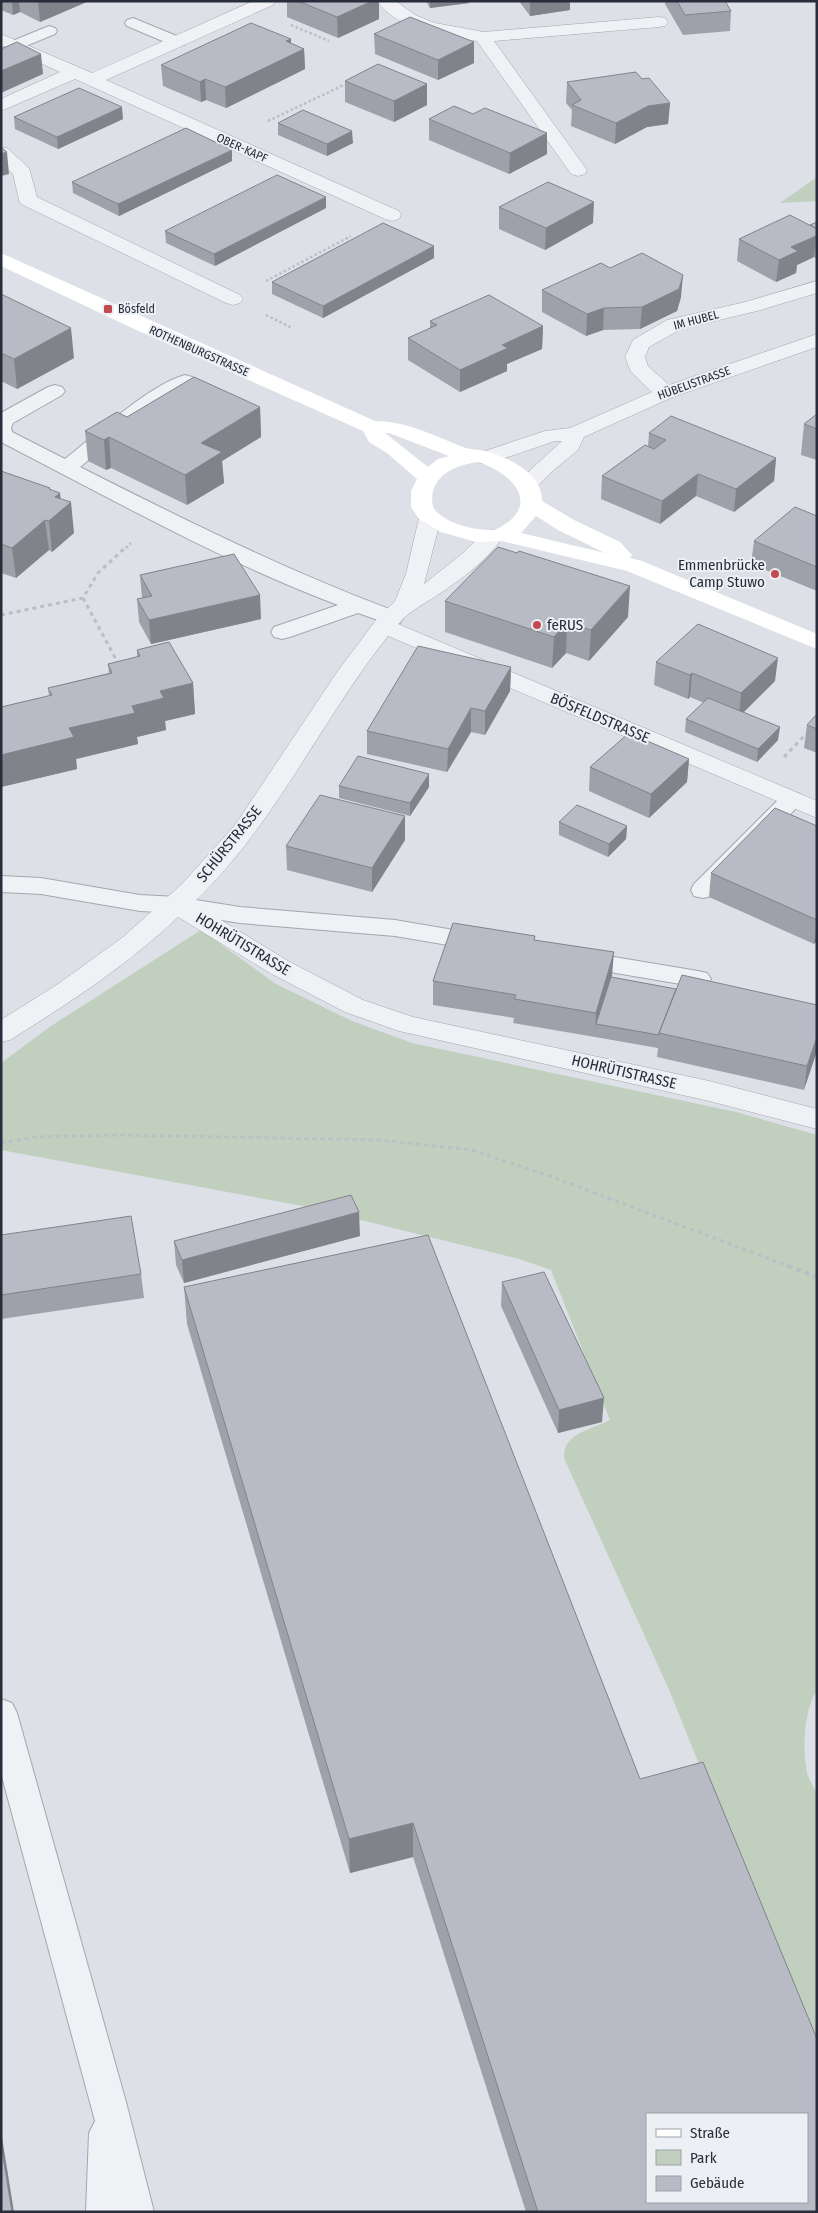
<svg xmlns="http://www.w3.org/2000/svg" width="818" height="2213" viewBox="0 0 818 2213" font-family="'Fira Sans Condensed',sans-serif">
  <rect width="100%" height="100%" fill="#dde0e6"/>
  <path fill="#c1cfbf" d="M817,177V201L780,203Z
    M201,930L276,984L352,1021L412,1043L736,1112L817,1135V1690C804,1710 802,1749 807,1773C809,1780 814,1787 817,1794V2058L670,1692L564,1458C563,1433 591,1430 610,1420L551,1270L519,1259L308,1207L1,1150V1063L51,1026Z"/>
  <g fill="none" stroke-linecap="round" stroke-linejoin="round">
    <g stroke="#a3a7af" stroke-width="2">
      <path id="lane" d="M133,18L184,39L186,42L184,45H172L127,26L125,23L127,20Z
        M49,26L55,28L57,31L55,34L16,50L10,48L8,45L10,42Z
        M185,375L192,377L195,381L192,385L156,406L80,467C185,520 289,572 400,613L403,618L400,623L392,625L358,613L290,637L282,639L274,637L271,632L274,627L338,605C221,561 112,499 1,442V413L48,387L55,385L62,387L65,391L62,395L13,423L11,428L12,432L65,459C94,436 150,384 185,375Z
        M792,792L800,794L804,799L800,804L712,896L703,898L694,896L691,890L694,884L784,794Z
        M1,876L41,878L140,895L177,897L240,907L395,920L483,935L492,937L495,943L492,949L483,951L395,936L240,923L177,913L140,911L41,894L1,892Z
        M578,951L698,971L707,973L711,979L707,985L698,987L569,965L566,959L569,953Z
        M1,1699L12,1703L17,1713L126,2102L154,2212H86L89,2133L95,2121L1,1773Z"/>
    </g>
    <g stroke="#a3a7af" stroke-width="1">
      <path id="street" d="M253,1H275L273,5L106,80L399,211L401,215L399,219L392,221L385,219L75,79L1,111V99L60,72L1,45V34L92,73Z
        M377,1H396L415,15L435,23L484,32L659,17L665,18L668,22L665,26L659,27L494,41L587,170L585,174L578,176L571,174L477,41C445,35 397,30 377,1Z
        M1,147L7,148L29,168L37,197L240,295L243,299L240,303L233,305L226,303L21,204L19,200L13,174L1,162Z
        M817,281V293L757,311L681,329L649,347L645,357L648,366L669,385L817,334V347L673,397L584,437L578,450L555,469L535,488L527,489L519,488L516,483L562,441H555L487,464L479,463L476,458L479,453L545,431L570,428L652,392L631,372L625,357L633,340L667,320L745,302Z
        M430,511L438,513L441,518L424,584L463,553L484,532L492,530L500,532L503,537C487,560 462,579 439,594C423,605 413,608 398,624L817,801V818L388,636C319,723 274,827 193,903L288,961L363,1000L413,1017L709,1081L817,1109V1129L709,1101L399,1031L345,1012L270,973L178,917C128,965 69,1003 10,1040L1,1042V1020L58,984L123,937L182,884L235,825L337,672L376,620L395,601L406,574L419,518L422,513Z"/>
    </g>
    <path stroke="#bbbec4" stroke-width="2.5" stroke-dasharray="2.5 2.5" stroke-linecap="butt" d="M291,25L329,41
      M268,121L348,83
      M266,281L351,236
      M266,315L292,328
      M126,548L131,543"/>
    <path stroke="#bbbec4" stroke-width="3" stroke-dasharray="4 4" stroke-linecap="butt" d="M83,598L118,663
      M1,615L83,598L98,573L127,546
      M784,757L808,732
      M1,1143L35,1137L120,1135L380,1140L472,1150L555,1178L791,1267"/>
    <path stroke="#bbbec4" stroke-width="4" stroke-dasharray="4.5 4.5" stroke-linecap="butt" d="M788,1266L817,1277"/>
    <use href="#lane" fill="#eff1f4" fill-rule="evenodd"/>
    <use href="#street" fill="#eff1f4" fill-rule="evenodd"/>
    <path fill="#fff" fill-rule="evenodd" d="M1,253L375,421C406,421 435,436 463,447C471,450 477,449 485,451C507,457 543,473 542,501L574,520L620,542L632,555L630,558L642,561L817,634V649L627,571L502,541L476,542L441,532L419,519L411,507V491L417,479L387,453L369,442L363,431L132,328L1,266ZM385,433H389L449,456L438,459L428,467ZM478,462C515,474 543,507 495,530C476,531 444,524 433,507C427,478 453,465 478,462ZM536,516L558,530L605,553L521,533Z"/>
  </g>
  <path fill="#9ea1a9" d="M1,1H89L40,22L20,12L13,15L1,10Z
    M287,1H379V19L338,38L287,17Z
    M426,1H469V3L430,8Z
    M519,1H570V10L530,16Z
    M665,1H725L731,11L730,31L683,35L665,4Z
    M374,34L474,42V63L438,80L375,54Z
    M291,43L304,49L305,69L226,108L206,100L201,102L163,86L161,65Z
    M642,79L670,103L668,124L647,127L615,144L571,126L572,110L566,103L567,82Z
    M345,81L427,105L394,122L345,102Z
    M14,117L123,119L58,149L15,129Z
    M429,119L547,154L509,174L429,140Z
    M278,123L353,143L327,156L278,135Z
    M232,161L119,216L73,193L72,182Z
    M499,207L593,223L545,250L499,229Z
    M326,208L215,266L166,243L165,231Z
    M817,222V259L814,257L797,265L796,273L776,282L737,261L739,239L810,225Z
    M434,246V258L323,318L272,294V282Z
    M610,268L681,297L677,311L640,329L603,330L586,336L542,312V290Z
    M1,294L74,358L17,389L1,381Z
    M430,321L543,326L542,349L507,364V371L460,392L408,360V338L430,328Z
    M260,407L261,437L222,461L224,483L187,505L111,468L106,470L88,461L85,431L127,417Z
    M817,414V460L801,455L804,424Z
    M649,433L776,458L774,481L734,512L696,496L660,524L601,499L602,476L648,446Z
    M1,471L51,490L61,499L74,533L52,552L49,550L16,578L1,573Z
    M817,516V591L751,564L754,541Z
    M517,553L628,617L589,661L566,653L552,668L445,632V601Z
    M140,575L261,619L151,644L139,622L137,599L142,598Z
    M137,650L193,683L195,714L165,721L166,730L137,737L138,744L76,759L77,769L1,787V707L49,696L48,688L109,673L108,664L137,657Z
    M656,662L775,681L743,712L778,740L757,762L685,732L686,719L704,703L690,697L688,699L654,685Z
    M511,667L510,691L485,735L471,732L447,772L367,754V731Z
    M817,714V753L804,748L807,725Z
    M689,759L687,782L649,818L589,791L590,767Z
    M339,786L429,787L410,816L339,798Z
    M559,822L627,826L626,839L608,857L559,835Z
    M817,826V941L814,944L709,897L711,873Z
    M405,840L372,892L287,870L286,846Z
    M535,936V940L612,976V977L676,989L817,1005L804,1090L657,1057L658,1048L595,1037L513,1023L514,1018L433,1005V981Z
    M1,1235L141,1274L144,1298L1,1319Z
    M360,1236L184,1283L176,1265L174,1241Z
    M502,1282L602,1422L558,1433L501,1306Z
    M184,1287L640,1779L817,2212H526L413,1857L350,1873L187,1324Z"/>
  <path fill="#81838a" d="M12,1H19L20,12L13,15Z
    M38,1H89L40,22Z
    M372,1H379V19L338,38L337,17Z
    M430,1H469V3L430,8Z
    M530,1H570V10L530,16Z
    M291,39V55L304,49L305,69L226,108L225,87L286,41Z
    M474,42V63L438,80V60Z
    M41,54L43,74L1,93V71Z
    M205,79L206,100L201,102L200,82Z
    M427,84V105L394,122V101Z
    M670,103L668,124L647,127L615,144L616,123L648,106Z
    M122,107L123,119L58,149L57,137Z
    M352,131L353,143L327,156V144Z
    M547,133V154L509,174L510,153Z
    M232,150V161L119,216L118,204Z
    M7,152L9,174L1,176V154Z
    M326,197V208L215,266L214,254Z
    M594,202L593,223L545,250L546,228Z
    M816,236L814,257L797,265L796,273L776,282L779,260L791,247Z
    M434,246V258L323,318V306Z
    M683,275L681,297L677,311L640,329L642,307Z
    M604,308L603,330L586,336L587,314Z
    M543,326L542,349L507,364V371L460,392V370L502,345Z
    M71,328L74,358L17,389L14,359Z
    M260,407L261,437L222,461L224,483L187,505L185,475L201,443Z
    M109,437L111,468L106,470L104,440Z
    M776,458L774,481L734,512L736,489Z
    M698,474L696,496L660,524L662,501Z
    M50,488L54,517L55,497L60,493L62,510L71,502L74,533L52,552L49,521V489Z
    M45,520L49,550L16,578L12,548Z
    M630,586L628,617L589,661L591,630Z
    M260,595L261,619L151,644L149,620Z
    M567,622L566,653L552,668L554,637Z
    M778,658L775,681L739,717L741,693Z
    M511,667L510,691L485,735V711Z
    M692,673L690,697L688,699L690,675Z
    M193,683L195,714L165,721L166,730L137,737L138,744L76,759L77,769L1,787V755L69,728L132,706L160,691Z
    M471,708V732L447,772L448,749Z
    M780,727L778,740L757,762L758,749Z
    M689,759L687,782L649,818L651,794Z
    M429,774V787L410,816V803Z
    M405,816V840L372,892V868Z
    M627,826L626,839L608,857L609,844Z
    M817,924V941L814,944Z
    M614,952L612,976L598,1024H596L595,1037L596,1013Z
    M817,1037V1051L804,1090L807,1066Z
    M359,1212L360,1236L184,1283L182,1260Z
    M604,1398L602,1422L558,1433L559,1410Z
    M413,1823V1857L350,1873L349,1839Z
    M1,2131L14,2212H12L1,2144Z"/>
  <path fill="#b8bbc5" stroke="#81838a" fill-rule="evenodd" d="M298,1H372L337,17Z
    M677,1H725L731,11L685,15Z
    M410,17L474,42L438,60L374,34Z
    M251,23L291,39L286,41L304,49L225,87L205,79L200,82L161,65Z
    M17,42L41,54L1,71V49Z
    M378,64L427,84L394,101L345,81Z
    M636,72L642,79L649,78L670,103L648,106L616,123L572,105L581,100L567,82Z
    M79,88L122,107L57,137L14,117Z
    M454,106L473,114L485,108L547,133L510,153L429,119Z
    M303,110L352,131L327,144L278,123Z
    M186,128L232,150L118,204L72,182Z
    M1,147L7,152L1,154Z
    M277,175L326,197L214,254L165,231Z
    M548,182L594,202L546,228L499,207Z
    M790,215L817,229V236H816L791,247L798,251L779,260L739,239Z
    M817,222V229L810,225Z
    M383,223L434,246L323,306L272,282Z
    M642,253L683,275L679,289L642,307L604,308L587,314L542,290L601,263L610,268Z
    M1,294L71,328L14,359L1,353Z
    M489,295L543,326L502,345L508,348L460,370L408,338L437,325L430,321Z
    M194,377L260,407L201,443L222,452L185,475L109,437L104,440L85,431L117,412L127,417Z
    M817,414V429L804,424Z
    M671,416L776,458L736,489L698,474L662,501L602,476L645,445L654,449L666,440L649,433Z
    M1,471L50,488L49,489L60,493L55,497L71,502L49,521L45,520L12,548L1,544Z
    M795,507L817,516V567L754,541Z
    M498,547L517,553L519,551L630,586L591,630L567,622L554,637L445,601Z
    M234,554L260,595L149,620L137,599L152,596L140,575Z
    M698,624L778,658L741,693L692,673L690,675L656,662Z
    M169,642L193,683L160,691L164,698L132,706L135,713L69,728L74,737L1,755V707L52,695L48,688L112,673L108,664L140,656L137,650Z
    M418,646L511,667L485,711L471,708L448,749L367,731Z
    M708,698L780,727L758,749L686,719Z
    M817,714V729L807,725Z
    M629,733L689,759L651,794L590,767Z
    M358,756L429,774L410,803L339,786Z
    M320,795L405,816L372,868L286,846Z
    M577,805L627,826L609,844L559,822Z
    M775,808L817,826V920L711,873Z
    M453,923L535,936L534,940L614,952L596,1013L514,999L516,995L433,981Z
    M682,975L817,1005V1037L807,1066L659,1033Z
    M611,977L676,989L659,1033V1035L596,1024Z
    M351,1195L359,1212L182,1260L174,1241Z
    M131,1216L141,1274L1,1295V1235Z
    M428,1235L640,1779L703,1762L817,2039V2212H538L413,1823L349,1839L184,1287ZM647,2114H807V2202H647Z
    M544,1272L604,1398L559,1410L502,1282Z
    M1,2144L12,2212H1Z"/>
  <g fill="#c34a51" stroke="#eceff4" stroke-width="2">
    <rect x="103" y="304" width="10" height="10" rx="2.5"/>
    <circle cx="775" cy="574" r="5"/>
    <circle cx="537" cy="625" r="5"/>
  </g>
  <g text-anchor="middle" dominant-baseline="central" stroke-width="4" stroke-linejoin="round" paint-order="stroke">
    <g font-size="12" fill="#282d3b" stroke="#eceff4">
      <text transform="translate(242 148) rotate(24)">OBER-KAPF</text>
      <text transform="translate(696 320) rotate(-15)">IM HUBEL</text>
      <text transform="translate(199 351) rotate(24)">ROTHENBURGSTRASSE</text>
      <text transform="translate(694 383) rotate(-20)">HÜBELISTRASSE</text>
    </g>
    <g font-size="12" fill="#282d3b" stroke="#eceff4" text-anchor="start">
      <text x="118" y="309">Bösfeld</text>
    </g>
    <g font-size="15" fill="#282d3b" stroke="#eceff4" text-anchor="end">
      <text x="765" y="565">Emmenbrücke<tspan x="765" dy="17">Camp Stuwo</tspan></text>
      <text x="547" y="625" text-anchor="start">feRUS</text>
    </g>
    <g font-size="15" fill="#282d3b" stroke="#eceff4">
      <text transform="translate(600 718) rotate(23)">BÖSFELDSTRASSE</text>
      <text transform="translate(229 844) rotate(-51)">SCHÜRSTRASSE</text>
      <text transform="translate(243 944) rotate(31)">HOHRÜTISTRASSE</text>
      <text transform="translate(624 1072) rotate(13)">HOHRÜTISTRASSE</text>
    </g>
  </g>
  <rect width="818" height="2213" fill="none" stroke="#282d3b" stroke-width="5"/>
  <rect x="646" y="2113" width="162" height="90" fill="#eceff4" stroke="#9ea1aa"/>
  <rect x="656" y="2129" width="25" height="8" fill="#ffffff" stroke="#9ea1aa"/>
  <text x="690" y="2138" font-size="15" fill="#282d3b">Straße</text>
  <rect x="656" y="2150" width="25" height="15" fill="#c1cfbf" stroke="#9ea1aa"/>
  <text x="690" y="2163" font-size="15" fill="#282d3b">Park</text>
  <rect x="656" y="2176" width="25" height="15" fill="#b8bbc5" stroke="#9ea1aa"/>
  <text x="690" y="2188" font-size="15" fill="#282d3b">Gebäude</text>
</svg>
